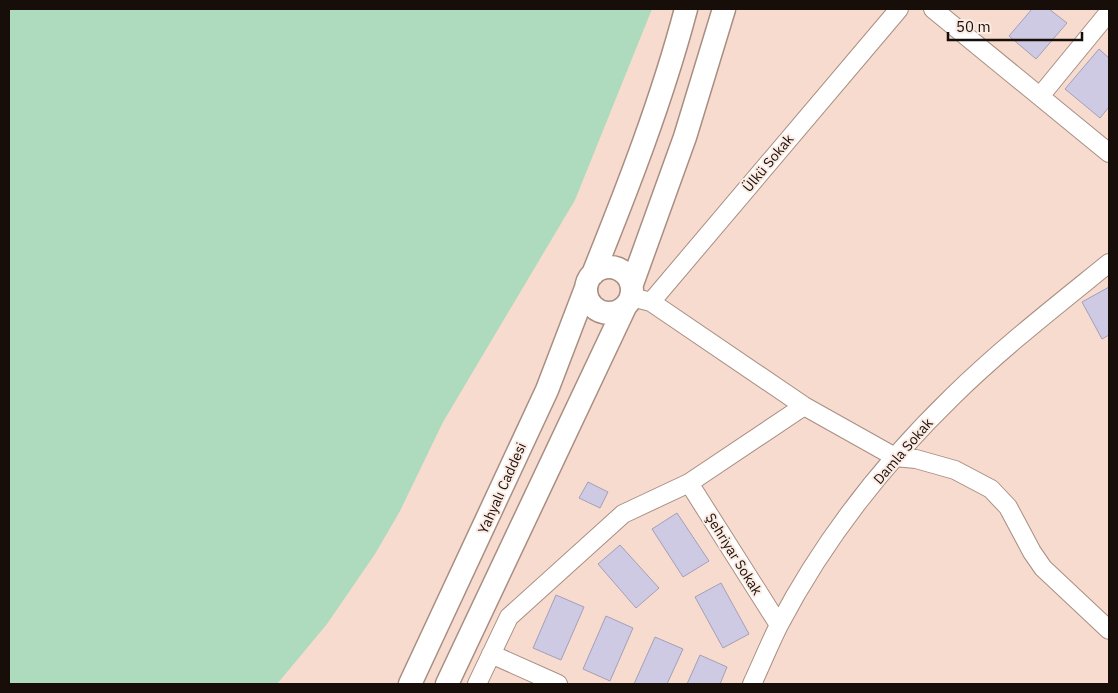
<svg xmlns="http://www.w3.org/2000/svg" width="1118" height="693" viewBox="0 0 1118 693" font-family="'IBM Plex Sans',sans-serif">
  <rect width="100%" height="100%" fill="#f7dbce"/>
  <path fill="#aedabd" d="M9,9H652L575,200L443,422L400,511L375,554L327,624L277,684H9Z"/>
  <path fill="#cfcae3" stroke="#a49fb7" d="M1032,9H1049L1067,23L1036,59L1009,36Z
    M1099,49L1109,58V107L1100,118L1065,89Z
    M1109,287V335L1102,339L1082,302Z
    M588,482L608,492L600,508L579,498Z
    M677,513L709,561L683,577L652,529Z
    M620,545L659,588L636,608L598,564Z
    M721,583L749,634L723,648L695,597Z
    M556,595L584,607L561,660L533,648Z
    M606,616L633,628L610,681L583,669Z
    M655,637L683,649L667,684H634Z
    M700,655L727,667L720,684H687Z"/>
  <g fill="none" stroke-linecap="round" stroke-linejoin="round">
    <g stroke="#a88e82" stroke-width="20">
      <path id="minor" d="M933,9L1109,153
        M1041,95L1109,12
        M631,297L651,302L899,9
        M651,302L804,406L895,457L916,459L955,470L991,489L1008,507L1032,552L1043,568L1109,630
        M689,483L779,625
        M491,654L558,684
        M477,684L509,617L623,514L689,483L804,406
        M752,684C761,665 769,645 779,625C823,541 885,462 953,396C1002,348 1056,306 1109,263"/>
    </g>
    <g stroke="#a88e82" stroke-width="25">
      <path id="major" d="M586 290a23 23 0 1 1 46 0a23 23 0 1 1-46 0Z
        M593,274C628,187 662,100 686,9
        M632,284L685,137L724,9
        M410,684L547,390L586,288
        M447,684L625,307"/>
    </g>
    <use href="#minor" stroke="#fff" stroke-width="18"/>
    <use href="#major" stroke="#fff" stroke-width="22"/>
  </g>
  <g text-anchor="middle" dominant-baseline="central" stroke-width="4" stroke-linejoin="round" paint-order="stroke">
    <g font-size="14" fill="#170e0a" stroke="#fcebe3">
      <text transform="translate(768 163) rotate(-50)">Ülkü Sokak</text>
      <text transform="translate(903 451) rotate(-49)">Damla Sokak</text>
      <text transform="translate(502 488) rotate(-66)">Yahyalı Caddesi</text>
      <text transform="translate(734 554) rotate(58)">Şehriyar Sokak</text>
    </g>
  </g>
  <rect width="1118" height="693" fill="none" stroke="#170e0a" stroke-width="20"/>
  <path d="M948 32v8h134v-8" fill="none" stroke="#170e0a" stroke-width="2.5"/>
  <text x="956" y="32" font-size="15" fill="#170e0a" stroke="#fcebe3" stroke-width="4" paint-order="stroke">50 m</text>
</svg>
